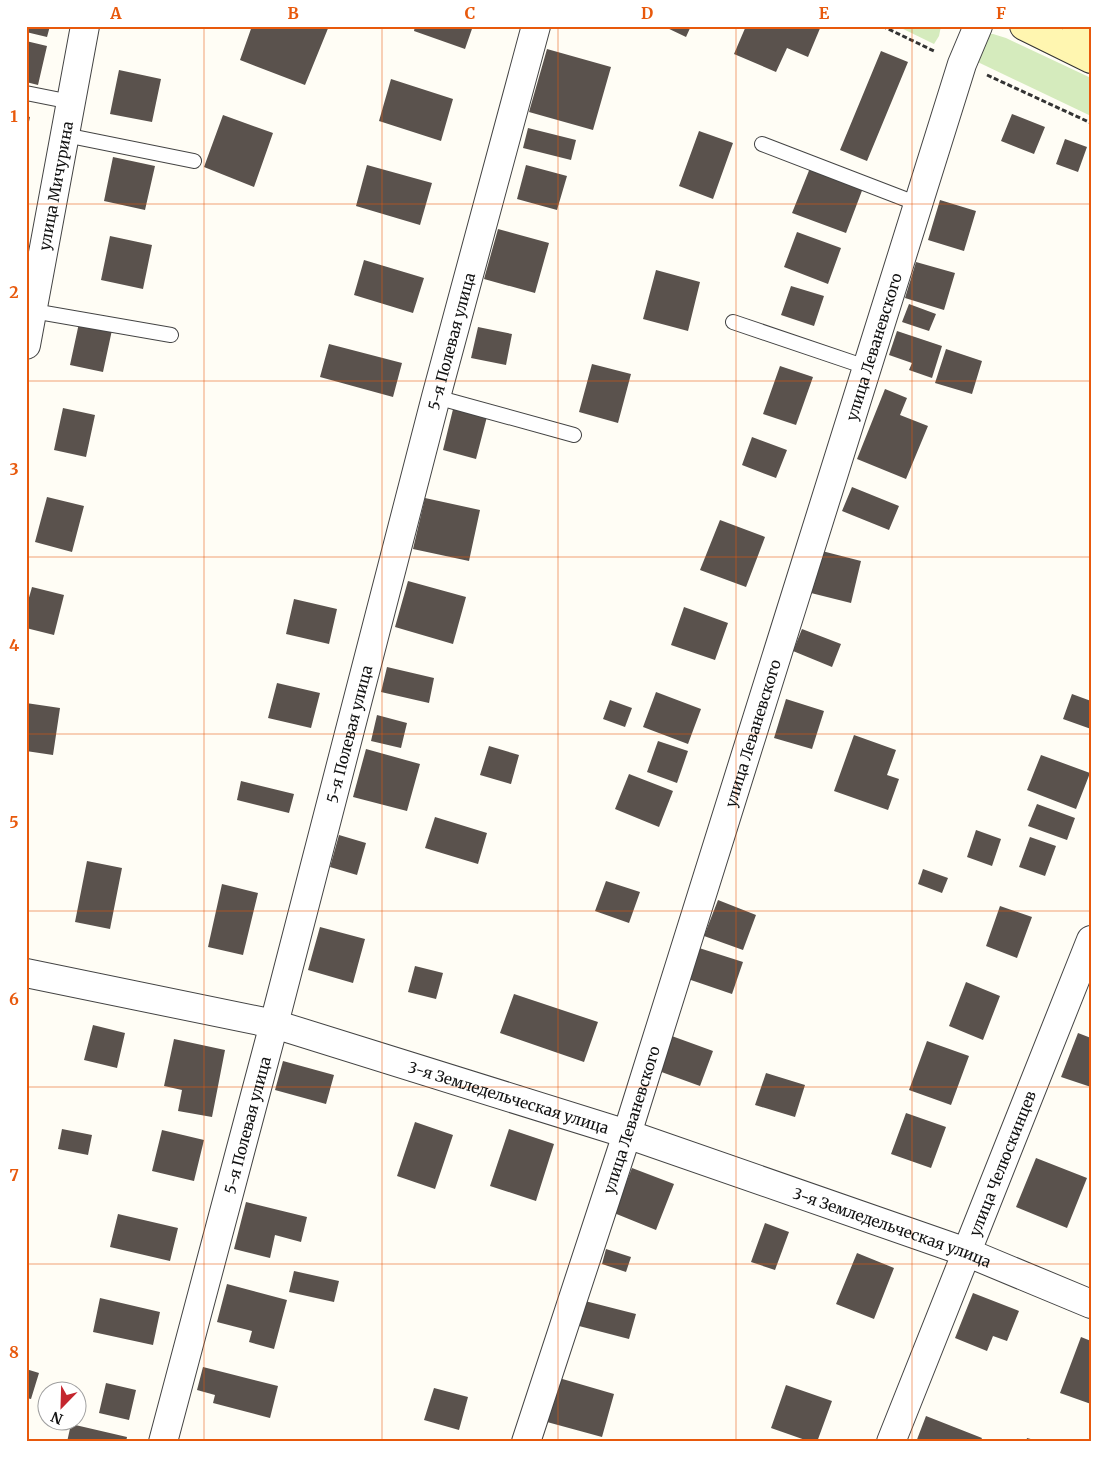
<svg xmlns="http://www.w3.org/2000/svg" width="1117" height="1468" viewBox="0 0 1117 1468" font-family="Merriweather,serif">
  <rect width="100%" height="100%" fill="#fffdf5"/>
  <path fill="#d5ebbd" d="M897,26H941L939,36L934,44Z
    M980,34H993L1006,38L1091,78V116L963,55Z"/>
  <path fill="#5a524d" d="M26,26H50L47,37L26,32Z
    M252,26H329L305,85L240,60Z
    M415,26H473L465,49L414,31Z
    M663,26H691L686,37Z
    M746,26H821L808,57L787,48L776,72L734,54Z
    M26,41L47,46L38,85L26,82Z
    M547,49L611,67L593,130L529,112Z
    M881,51L908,62L867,161L840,150Z
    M119,70L161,79L152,122L110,114Z
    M391,79L453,99L441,141L379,121Z
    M1012,114L1045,127L1034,154L1001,141Z
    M223,115L273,133L254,187L204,167Z
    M26,116L30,117L27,131H26Z
    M528,128L576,140L571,160L523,148Z
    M699,131L733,143L713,199L679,186Z
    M1065,139L1087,147L1078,172L1056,164Z
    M113,157L155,166L145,210L104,201Z
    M367,165L432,183L420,225L356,206Z
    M526,165L567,176L557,210L517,199Z
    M810,168L863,188L846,233L792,213Z
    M940,200L976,211L964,251L928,240Z
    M498,229L549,243L535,293L484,279Z
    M797,232L841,248L828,284L784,267Z
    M110,236L152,245L143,289L101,280Z
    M364,260L424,278L413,313L354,295Z
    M916,262L955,273L944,310L905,298Z
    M656,270L700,282L688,331L643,319Z
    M791,286L824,296L814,326L781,315Z
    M909,304L936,314L929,331L902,322Z
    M79,323L112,330L103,372L70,365Z
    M478,327L512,334L506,365L471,358Z
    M897,331L942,346L932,378L909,370L912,363L889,355Z
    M329,344L402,363L393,397L320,377Z
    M946,349L982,361L972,394L935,383Z
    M592,364L631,374L618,423L579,412Z
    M780,366L813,377L796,425L763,414Z
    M885,389L907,398L900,415L928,426L906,479L857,459Z
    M456,397L490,405L476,459L443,450Z
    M63,408L95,415L86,457L54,450Z
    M752,437L787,450L776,478L742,465Z
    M852,487L899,506L889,530L842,511Z
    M47,497L84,506L72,552L35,542Z
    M425,498L480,510L469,561L413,549Z
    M720,520L765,537L746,587L700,570Z
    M822,551L861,561L851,603L811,593Z
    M408,581L466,597L453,644L395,627Z
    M32,587L64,595L54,635L26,628V608Z
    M294,599L337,609L329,644L286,634Z
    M684,607L728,623L715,660L671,645Z
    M802,629L841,644L832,667L793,651Z
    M387,667L434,678L429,703L381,692Z
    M277,683L320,693L311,728L268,718Z
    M656,692L701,709L688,744L643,727Z
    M1072,694L1091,701V729L1063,719Z
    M786,699L824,711L812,749L774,738Z
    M610,700L632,708L625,727L603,719Z
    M26,703L60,708L53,755L26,751Z
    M377,715L407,723L401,748L371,741Z
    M854,735L896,750L887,775L899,779L888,810L834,791Z
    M658,741L688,751L677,783L647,772Z
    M489,746L519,755L511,784L480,775Z
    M366,749L420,764L407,811L353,797Z
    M1041,755L1090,773L1076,809L1027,790Z
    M629,774L673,791L659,827L615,809Z
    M241,781L294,794L289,813L237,800Z
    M1037,804L1075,818L1067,840L1028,826Z
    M435,817L487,833L478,864L425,848Z
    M976,830L1001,839L992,866L967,857Z
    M339,835L366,843L357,875L330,867Z
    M1030,837L1056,846L1045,876L1019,867Z
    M87,861L122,868L110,929L75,922Z
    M923,869L948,878L942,893L918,884Z
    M606,881L640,892L629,923L595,911Z
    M222,884L258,893L243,955L208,947Z
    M718,900L756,915L743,950L704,936Z
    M1000,906L1032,917L1017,958L986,946Z
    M320,927L365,939L353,983L308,970Z
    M696,947L743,962L732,994L685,978Z
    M415,966L443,973L436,999L408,992Z
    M966,982L1000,996L983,1040L949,1026Z
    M514,994L598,1022L584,1062L500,1033Z
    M93,1025L125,1033L117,1068L84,1060Z
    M1078,1033L1091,1038V1087L1061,1077Z
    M669,1035L713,1051L700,1086L656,1070Z
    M174,1039L225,1050L212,1117L178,1111L182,1090L164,1086Z
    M927,1041L969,1056L951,1105L909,1090Z
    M283,1061L334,1075L326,1104L275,1090Z
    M766,1073L805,1085L795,1117L755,1105Z
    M906,1113L946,1127L931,1168L891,1154Z
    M415,1122L453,1135L435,1189L397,1176Z
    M62,1129L92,1135L88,1155L58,1149Z
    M509,1129L554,1144L536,1201L490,1186Z
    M162,1130L204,1140L194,1181L152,1171Z
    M1036,1158L1087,1178L1067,1228L1016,1207Z
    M632,1168L674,1184L656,1230L614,1213Z
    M246,1202L307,1217L301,1242L275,1235L270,1258L234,1249Z
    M118,1214L178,1228L170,1261L110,1247Z
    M765,1223L789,1232L775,1270L751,1262Z
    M606,1249L631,1257L626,1272L602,1264Z
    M857,1253L894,1268L874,1319L836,1304Z
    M294,1271L339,1281L334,1302L289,1292Z
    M227,1284L287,1300L274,1349L249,1342L252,1331L217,1322Z
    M973,1293L1019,1311L1007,1341L993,1336L987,1351L955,1338Z
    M100,1298L160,1312L153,1345L93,1332Z
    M585,1301L636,1314L629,1339L579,1326Z
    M1081,1337L1091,1341V1404L1060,1393Z
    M203,1367L278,1386L270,1418L213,1403L215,1395L197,1390Z
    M26,1369L39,1373L31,1399L26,1398Z
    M559,1378L614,1394L602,1437L547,1422Z
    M106,1383L136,1390L129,1420L99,1413Z
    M786,1385L832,1401L817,1442H811L771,1428Z
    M434,1388L468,1397L459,1430L424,1420Z
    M926,1416L982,1438L980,1442H916Z
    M71,1424L127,1437L126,1442H67Z
    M1027,1438L1038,1441V1442H1026Z"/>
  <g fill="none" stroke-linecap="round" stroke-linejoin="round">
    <g stroke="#444" stroke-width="16">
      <path id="lane" d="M26,93L71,102
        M65,135L194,161
        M762,144L918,204
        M33,311L171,335
        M733,322L866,367
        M436,397L574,435"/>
    </g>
    <g stroke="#444" stroke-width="30">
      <g id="street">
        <path id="s1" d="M26,345L85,26"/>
        <path id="s2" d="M26,973L274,1024L627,1134L966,1252L1091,1304"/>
        <path id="s3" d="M163,1442L274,1024L436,397L536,26"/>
        <path id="s4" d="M526,1442L627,1134L962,64L978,26"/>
        <path id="s5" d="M891,1442L1091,940"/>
      </g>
    </g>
    <g stroke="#333" stroke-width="30">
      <path id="secondary" d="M1024,26L1091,59
        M1076,26L1091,33"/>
    </g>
    <path stroke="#333" stroke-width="3" stroke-dasharray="5 2.5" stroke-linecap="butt" d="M882,26L936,52
      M987,75L1091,123"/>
    <use href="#lane" stroke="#fff" stroke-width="14"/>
    <use href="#street" stroke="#fff" stroke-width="28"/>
    <use href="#secondary" stroke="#fff6b0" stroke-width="28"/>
  </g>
  <path fill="none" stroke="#e8590c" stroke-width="1" stroke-opacity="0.55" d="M204,26V1442M382,26V1442M558,26V1442M736,26V1442M912,26V1442M26,204H1091M26,381H1091M26,557H1091M26,734H1091M26,911H1091M26,1087H1091M26,1264H1091"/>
  <g text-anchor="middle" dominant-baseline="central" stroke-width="5" stroke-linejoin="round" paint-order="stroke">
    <g font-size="15" fill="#111" stroke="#fff">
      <text stroke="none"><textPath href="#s1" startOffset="162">улица Мичурина</textPath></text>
      <text stroke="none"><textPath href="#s3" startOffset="1138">5-я Полевая улица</textPath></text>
      <text stroke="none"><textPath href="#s4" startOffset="1149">улица Леваневского</textPath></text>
      <text stroke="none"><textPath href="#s3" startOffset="732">5-я Полевая улица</textPath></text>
      <text stroke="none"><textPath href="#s4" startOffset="744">улица Леваневского</textPath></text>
      <text stroke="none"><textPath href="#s2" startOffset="499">3-я Земледельческая улица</textPath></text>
      <text stroke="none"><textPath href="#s4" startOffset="339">улица Леваневского</textPath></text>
      <text stroke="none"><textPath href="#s3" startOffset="328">5-я Полевая улица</textPath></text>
      <text stroke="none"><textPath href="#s5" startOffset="300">улица Челюскинцев</textPath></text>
      <text stroke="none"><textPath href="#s2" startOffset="904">3-я Земледельческая улица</textPath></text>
    </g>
  </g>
  <rect width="1117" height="1468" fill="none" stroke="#ffffff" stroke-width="55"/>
  <g transform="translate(62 1406) rotate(203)"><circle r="24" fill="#ffffff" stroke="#a0a0a0"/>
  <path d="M0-4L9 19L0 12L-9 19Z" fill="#c4262e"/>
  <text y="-8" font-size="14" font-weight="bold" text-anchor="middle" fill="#111111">N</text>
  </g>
  <rect x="28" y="28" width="1062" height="1412" fill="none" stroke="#e8590c" stroke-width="2"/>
  <g font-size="16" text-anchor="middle" font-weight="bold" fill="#e8590c">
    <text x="116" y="19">A</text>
    <text x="293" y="19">B</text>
    <text x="470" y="19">C</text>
    <text x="647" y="19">D</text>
    <text x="824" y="19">E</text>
    <text x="1001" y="19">F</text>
    <text x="14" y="122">1</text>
    <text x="14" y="298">2</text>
    <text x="14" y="475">3</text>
    <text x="14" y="651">4</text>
    <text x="14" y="828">5</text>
    <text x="14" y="1005">6</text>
    <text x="14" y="1181">7</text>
    <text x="14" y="1358">8</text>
  </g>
</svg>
